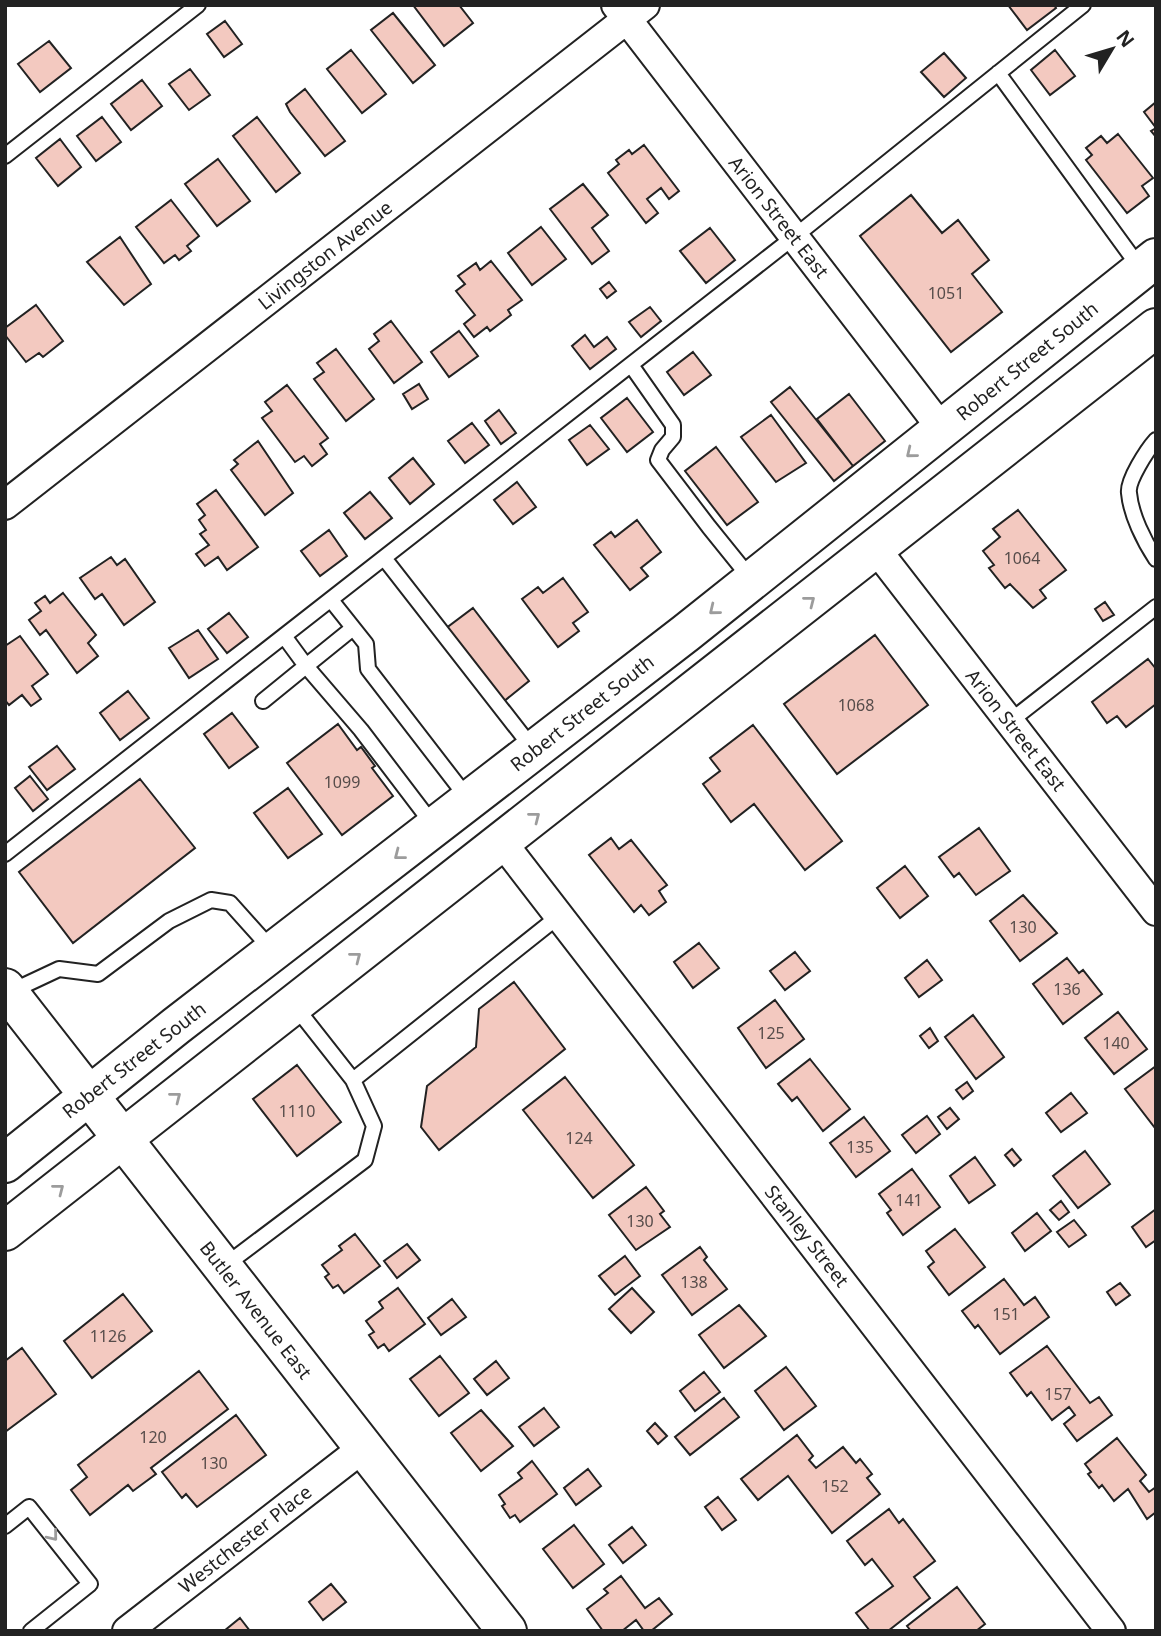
<svg xmlns="http://www.w3.org/2000/svg" width="1161" height="1636" viewBox="0 0 1161 1636" font-family="'Noto Sans',sans-serif">
  <rect width="100%" height="100%" fill="#fff"/>
  <path fill="#f3c9c0" stroke="#222" stroke-width="2" d="M413,5H459L473,23L444,46Z
    M1008,5H1054L1056,8L1027,30Z
    M393,13L435,65L413,83L371,30Z
    M225,21L242,44L224,57L207,34Z
    M49,41L71,68L40,92L18,64Z
    M351,50L386,94L362,113L327,69Z
    M1055,50L1075,76L1050,95L1031,70Z
    M944,53L966,78L944,97L921,72Z
    M190,69L210,95L189,110L169,84Z
    M142,80L162,106L131,130L111,104Z
    M305,89L345,141L325,156L290,112L286,104Z
    M1156,102V137L1151,131L1156,128L1144,112Z
    M102,117L121,142L96,161L77,136Z
    M257,117L300,173L276,192L233,136Z
    M1118,134L1153,178L1142,186L1149,196L1127,213L1086,160L1092,155L1086,148L1101,136L1107,143Z
    M60,139L81,167L58,186L36,158Z
    M644,145L679,191L669,199L661,188L647,199L658,213L646,223L608,173L619,164L616,160L629,150L632,154Z
    M218,159L250,201L217,226L185,184Z
    M583,184L608,215L592,228L609,251L592,264L550,209Z
    M911,195L942,233L958,220L989,260L972,274L1002,312L951,352L860,236Z
    M171,200L199,236L187,246L191,251L179,260L175,255L164,263L136,227Z
    M541,227L566,259L532,285L508,253Z
    M710,228L735,260L706,283L680,251Z
    M120,237L151,284L124,305L87,262Z
    M491,261L522,300L508,310L511,315L490,331L487,327L474,337L464,324L475,315L456,291L465,284L458,276L476,263L480,270Z
    M609,282L616,291L607,298L600,289Z
    M36,305L63,341L43,357L39,353L26,362L5,335V328Z
    M650,307L661,321L641,337L629,322Z
    M391,321L422,362L394,383L369,349L379,341L374,334Z
    M459,331L478,356L449,377L431,352Z
    M585,335L594,347L607,337L616,349L590,369L572,346Z
    M336,349L374,399L346,421L314,379L324,372L317,363Z
    M693,352L711,375L684,395L667,372Z
    M419,384L428,399L412,409L403,394Z
    M287,385L328,438L320,444L327,454L312,466L304,456L295,462L262,418L272,411L265,402Z
    M790,387L853,466L834,481L771,402Z
    M849,394L885,441L853,466L817,419Z
    M627,398L653,432L627,452L601,418Z
    M499,410L516,433L501,444L485,421Z
    M771,415L806,463L776,482L741,437Z
    M472,423L489,445L465,463L448,441Z
    M590,425L609,449L587,465L569,440Z
    M258,441L293,493L265,515L231,470L238,464L234,460Z
    M716,447L758,502L727,525L685,471Z
    M413,458L434,484L410,504L389,478Z
    M517,482L536,507L513,524L494,500Z
    M216,490L258,547L227,570L218,557L205,566L196,554L209,545L200,534L206,530L199,520L205,515L197,504Z
    M370,492L392,518L365,539L344,513Z
    M1018,510L1066,570L1040,590L1046,598L1033,608L1010,584L1005,588L989,568L994,565L983,551L1000,537L993,529Z
    M637,520L661,552L641,568L648,576L630,590L594,545L611,532L615,537Z
    M329,530L347,556L320,576L301,551Z
    M111,557L117,565L125,559L155,602L124,625L102,594L95,599L80,578Z
    M563,578L588,612L573,623L579,631L558,647L522,599L538,587L543,593Z
    M63,593L96,635L88,643L98,656L77,673L46,630L40,635L29,620L41,611L35,603L45,596L50,603Z
    M1105,602L1114,615L1103,621L1095,609Z
    M473,608L529,681L503,702L445,629Z
    M229,613L248,637L227,653L208,629Z
    M198,630L218,659L189,678L169,648Z
    M875,635L928,705L837,774L784,704Z
    M20,636L48,674L32,686L41,699L31,706L22,695L9,705L5,700V646Z
    M1148,659L1156,669V704L1126,727L1117,716L1107,723L1092,702Z
    M128,691L149,718L120,740L100,713Z
    M232,713L258,747L229,768L204,734Z
    M338,724L357,750L361,747L375,766L372,768L393,796L342,835L287,763Z
    M753,725L842,841L805,870L754,804L731,822L703,784L720,771L710,758Z
    M57,746L75,769L47,790L29,767Z
    M30,776L48,799L33,811L15,788Z
    M140,779L195,848L73,943L19,872Z
    M288,788L322,834L288,858L254,813Z
    M979,828L1010,871L976,895L959,873L954,877L939,857Z
    M611,838L619,849L631,840L667,885L659,891L666,902L649,915L641,905L634,912L589,855Z
    M905,866L928,896L900,918L877,888Z
    M1023,895L1057,933L1020,961L990,921Z
    M699,943L719,968L693,988L674,962Z
    M795,952L810,971L785,990L770,971Z
    M1067,958L1079,973L1083,970L1102,994L1063,1024L1033,984Z
    M927,960L942,980L919,997L905,978Z
    M514,982L565,1049L439,1150L421,1127L427,1086L476,1047L479,1009Z
    M775,1000L804,1039L766,1068L738,1028Z
    M1118,1012L1147,1049L1114,1074L1085,1038Z
    M973,1015L1004,1057L976,1079L945,1037Z
    M930,1028L938,1041L929,1048L920,1036Z
    M810,1059L850,1109L823,1131L797,1097L792,1101L778,1084Z
    M297,1065L341,1122L297,1156L253,1099Z
    M1156,1066V1128H1155L1125,1089Z
    M565,1077L634,1165L593,1198L523,1110Z
    M967,1082L973,1091L963,1099L956,1090Z
    M1071,1093L1087,1113L1061,1132L1046,1113Z
    M950,1108L959,1119L947,1129L938,1117Z
    M927,1116L940,1134L916,1153L902,1135Z
    M864,1117L890,1151L856,1177L830,1143Z
    M1012,1149L1021,1160L1014,1166L1005,1155Z
    M1085,1151L1110,1184L1078,1208L1053,1176Z
    M975,1157L995,1185L969,1203L950,1176Z
    M912,1169L940,1207L903,1235L887,1213L891,1210L879,1194Z
    M646,1187L664,1211L660,1214L670,1227L636,1250L609,1215Z
    M1061,1201L1069,1212L1059,1220L1050,1210Z
    M1156,1209V1240L1146,1247L1132,1227Z
    M1037,1213L1051,1231L1025,1251L1012,1233Z
    M1074,1220L1086,1235L1069,1247L1057,1232Z
    M955,1229L985,1267L949,1295L928,1267L934,1262L926,1251Z
    M355,1234L380,1266L344,1293L338,1285L333,1288L325,1277L329,1274L322,1265L342,1250L339,1246Z
    M407,1244L420,1260L397,1278L384,1261Z
    M700,1247L707,1257L704,1260L727,1289L692,1315L662,1275Z
    M625,1256L640,1276L615,1295L599,1276Z
    M1004,1279L1024,1305L1035,1297L1049,1317L1000,1354L978,1325L975,1328L962,1311Z
    M1120,1283L1130,1295L1116,1305L1107,1292Z
    M398,1288L425,1324L389,1351L384,1344L378,1348L369,1335L374,1332L366,1321L383,1308L379,1302Z
    M632,1288L654,1312L631,1333L609,1309Z
    M123,1294L152,1331L92,1378L64,1341Z
    M452,1299L466,1317L441,1335L428,1318Z
    M739,1305L766,1336L724,1368L699,1335Z
    M1047,1346L1090,1403L1099,1397L1112,1415L1077,1441L1064,1424L1075,1415L1069,1407L1052,1420L1031,1392L1027,1396L1010,1373Z
    M22,1348L56,1394L5,1432V1361Z
    M440,1356L469,1393L439,1416L410,1379Z
    M496,1361L509,1378L487,1395L474,1379Z
    M786,1367L816,1406L784,1430L755,1391Z
    M199,1371L228,1409L151,1468L156,1474L133,1491L128,1485L90,1515L71,1490L87,1477L78,1465Z
    M704,1372L720,1392L695,1411L680,1391Z
    M724,1398L739,1417L690,1455L675,1437Z
    M544,1408L559,1427L534,1446L519,1427Z
    M481,1410L513,1446L481,1471L451,1433Z
    M236,1415L266,1455L197,1507L186,1494L182,1498L162,1472Z
    M655,1423L667,1436L658,1444L647,1431Z
    M797,1435L813,1456L809,1460L816,1468L843,1447L856,1463L860,1459L872,1474L867,1478L880,1494L832,1533L788,1476L758,1500L741,1479Z
    M1117,1438L1146,1475L1140,1481L1149,1492L1156,1487V1512L1147,1519L1128,1489L1114,1501L1102,1485L1099,1488L1088,1474L1091,1472L1085,1464Z
    M532,1461L557,1494L520,1522L515,1515L510,1518L502,1506L505,1504L499,1495L522,1478L518,1473Z
    M588,1469L601,1486L576,1505L564,1488Z
    M718,1497L736,1520L722,1530L705,1507Z
    M889,1509L899,1523L903,1519L935,1561L914,1577L930,1598L888,1631H870L856,1613L893,1586L872,1559L865,1565L847,1541Z
    M574,1525L604,1564L573,1588L543,1549Z
    M632,1527L646,1545L623,1563L609,1545Z
    M621,1576L645,1608L659,1598L672,1614L651,1631H644L636,1620L622,1631H603L587,1609L608,1593L604,1589Z
    M331,1584L346,1602L323,1620L309,1602Z
    M957,1587L985,1624L976,1631H911L907,1626Z
    M240,1618L250,1631H224Z"/>
  <g fill="none" stroke-linecap="round" stroke-linejoin="round">
    <g stroke="#222" stroke-width="18">
      <path id="lane" d="M998,73L1140,268
        M5,156L198,5
        M631,365L673,425V437L662,450L658,460L709,527L751,579
        M1156,440C1147,450 1127,481 1129,493C1131,515 1144,541 1156,559
        M384,558L533,749
        M331,600L366,644L368,669L469,800
        M284,636L306,666L353,628
        M263,701L306,666L361,730L434,826
        M1009,722L1156,607
        M5,854L794,237L1083,5
        M10,992L59,969L98,974L169,921L211,900L230,903L273,951
        M294,1005L353,1080
        M223,1267L365,1160L374,1126L353,1080L559,916
        M5,1526L29,1507L90,1584L31,1631"/>
    </g>
    <g stroke="#222" stroke-width="32">
      <path id="street" d="M616,5L942,429
        M5,505L645,5
        M876,549L1156,911
        M502,842L1111,1631
        M127,1631L363,1448"/>
    </g>
    <g stroke="#222" stroke-width="42">
      <path id="secondary" d="M5,988L507,1631
        M5,1163L176,1026L686,633L1156,258
        M5,1231L1156,328"/>
    </g>
    <use href="#lane" stroke="#fff" stroke-width="14"/>
    <use href="#street" stroke="#fff" stroke-width="28"/>
    <use href="#secondary" stroke="#fff" stroke-width="38"/>
  </g>
  <defs><path id="oneway-chevron" d="M-2-3.5L2.5 0L-2 3.5" fill="none" stroke-width="1.6" stroke-linecap="round" stroke-linejoin="round" transform="scale(1.75)"/></defs>
  <g stroke="#9c9c9c">
    <use href="#oneway-chevron" transform="translate(911 453) rotate(141)"/>
    <use href="#oneway-chevron" transform="translate(810 601) rotate(-38)"/>
    <use href="#oneway-chevron" transform="translate(714 610) rotate(141)"/>
    <use href="#oneway-chevron" transform="translate(535 817) rotate(-38)"/>
    <use href="#oneway-chevron" transform="translate(399 855) rotate(142)"/>
    <use href="#oneway-chevron" transform="translate(356 957) rotate(-38)"/>
    <use href="#oneway-chevron" transform="translate(176 1097) rotate(-38)"/>
    <use href="#oneway-chevron" transform="translate(59 1189) rotate(-38)"/>
    <use href="#oneway-chevron" transform="translate(53 1536) rotate(51)"/>
  </g>
  <g text-anchor="middle" dominant-baseline="central" stroke-width="5" stroke-linejoin="round" paint-order="stroke">
    <g font-size="16" fill="#564c4a">
      <text x="946" y="293">1051</text>
      <text x="1022" y="558">1064</text>
      <text x="856" y="705">1068</text>
      <text x="342" y="782">1099</text>
      <text x="1023" y="927">130</text>
      <text x="1067" y="989">136</text>
      <text x="771" y="1033">125</text>
      <text x="1116" y="1043">140</text>
      <text x="297" y="1111">1110</text>
      <text x="579" y="1138">124</text>
      <text x="860" y="1147">135</text>
      <text x="909" y="1200">141</text>
      <text x="640" y="1221">130</text>
      <text x="694" y="1282">138</text>
      <text x="1006" y="1314">151</text>
      <text x="108" y="1336">1126</text>
      <text x="1058" y="1394">157</text>
      <text x="153" y="1437">120</text>
      <text x="214" y="1463">130</text>
      <text x="835" y="1486">152</text>
    </g>
    <g font-size="19" fill="#222" stroke="#fff">
      <text transform="translate(779 217) rotate(52)">Arion Street East</text>
      <text transform="translate(325 255) rotate(-38)">Livingston Avenue</text>
      <text transform="translate(1027 361) rotate(-39)">Robert Street South</text>
      <text transform="translate(582 713) rotate(-38)">Robert Street South</text>
      <text transform="translate(1016 730) rotate(52)">Arion Street East</text>
      <text transform="translate(134 1060) rotate(-38)">Robert Street South</text>
      <text transform="translate(807 1236) rotate(52)">Stanley Street</text>
      <text transform="translate(256 1310) rotate(52)">Butler Avenue East</text>
      <text transform="translate(245 1539) rotate(-38)">Westchester Place</text>
    </g>
  </g>
  <rect width="1161" height="1636" fill="none" stroke="#222222" stroke-width="14"/>
  <g transform="translate(1112 49) rotate(52)" stroke="#ffffff" stroke-width="5" paint-order="stroke">
  <path d="M0-5L12 26L0 18L-12 26Z" fill="#222222"/>
  <text y="-10" font-size="19" font-weight="bold" text-anchor="middle" fill="#222222">N</text>
  </g>
</svg>
